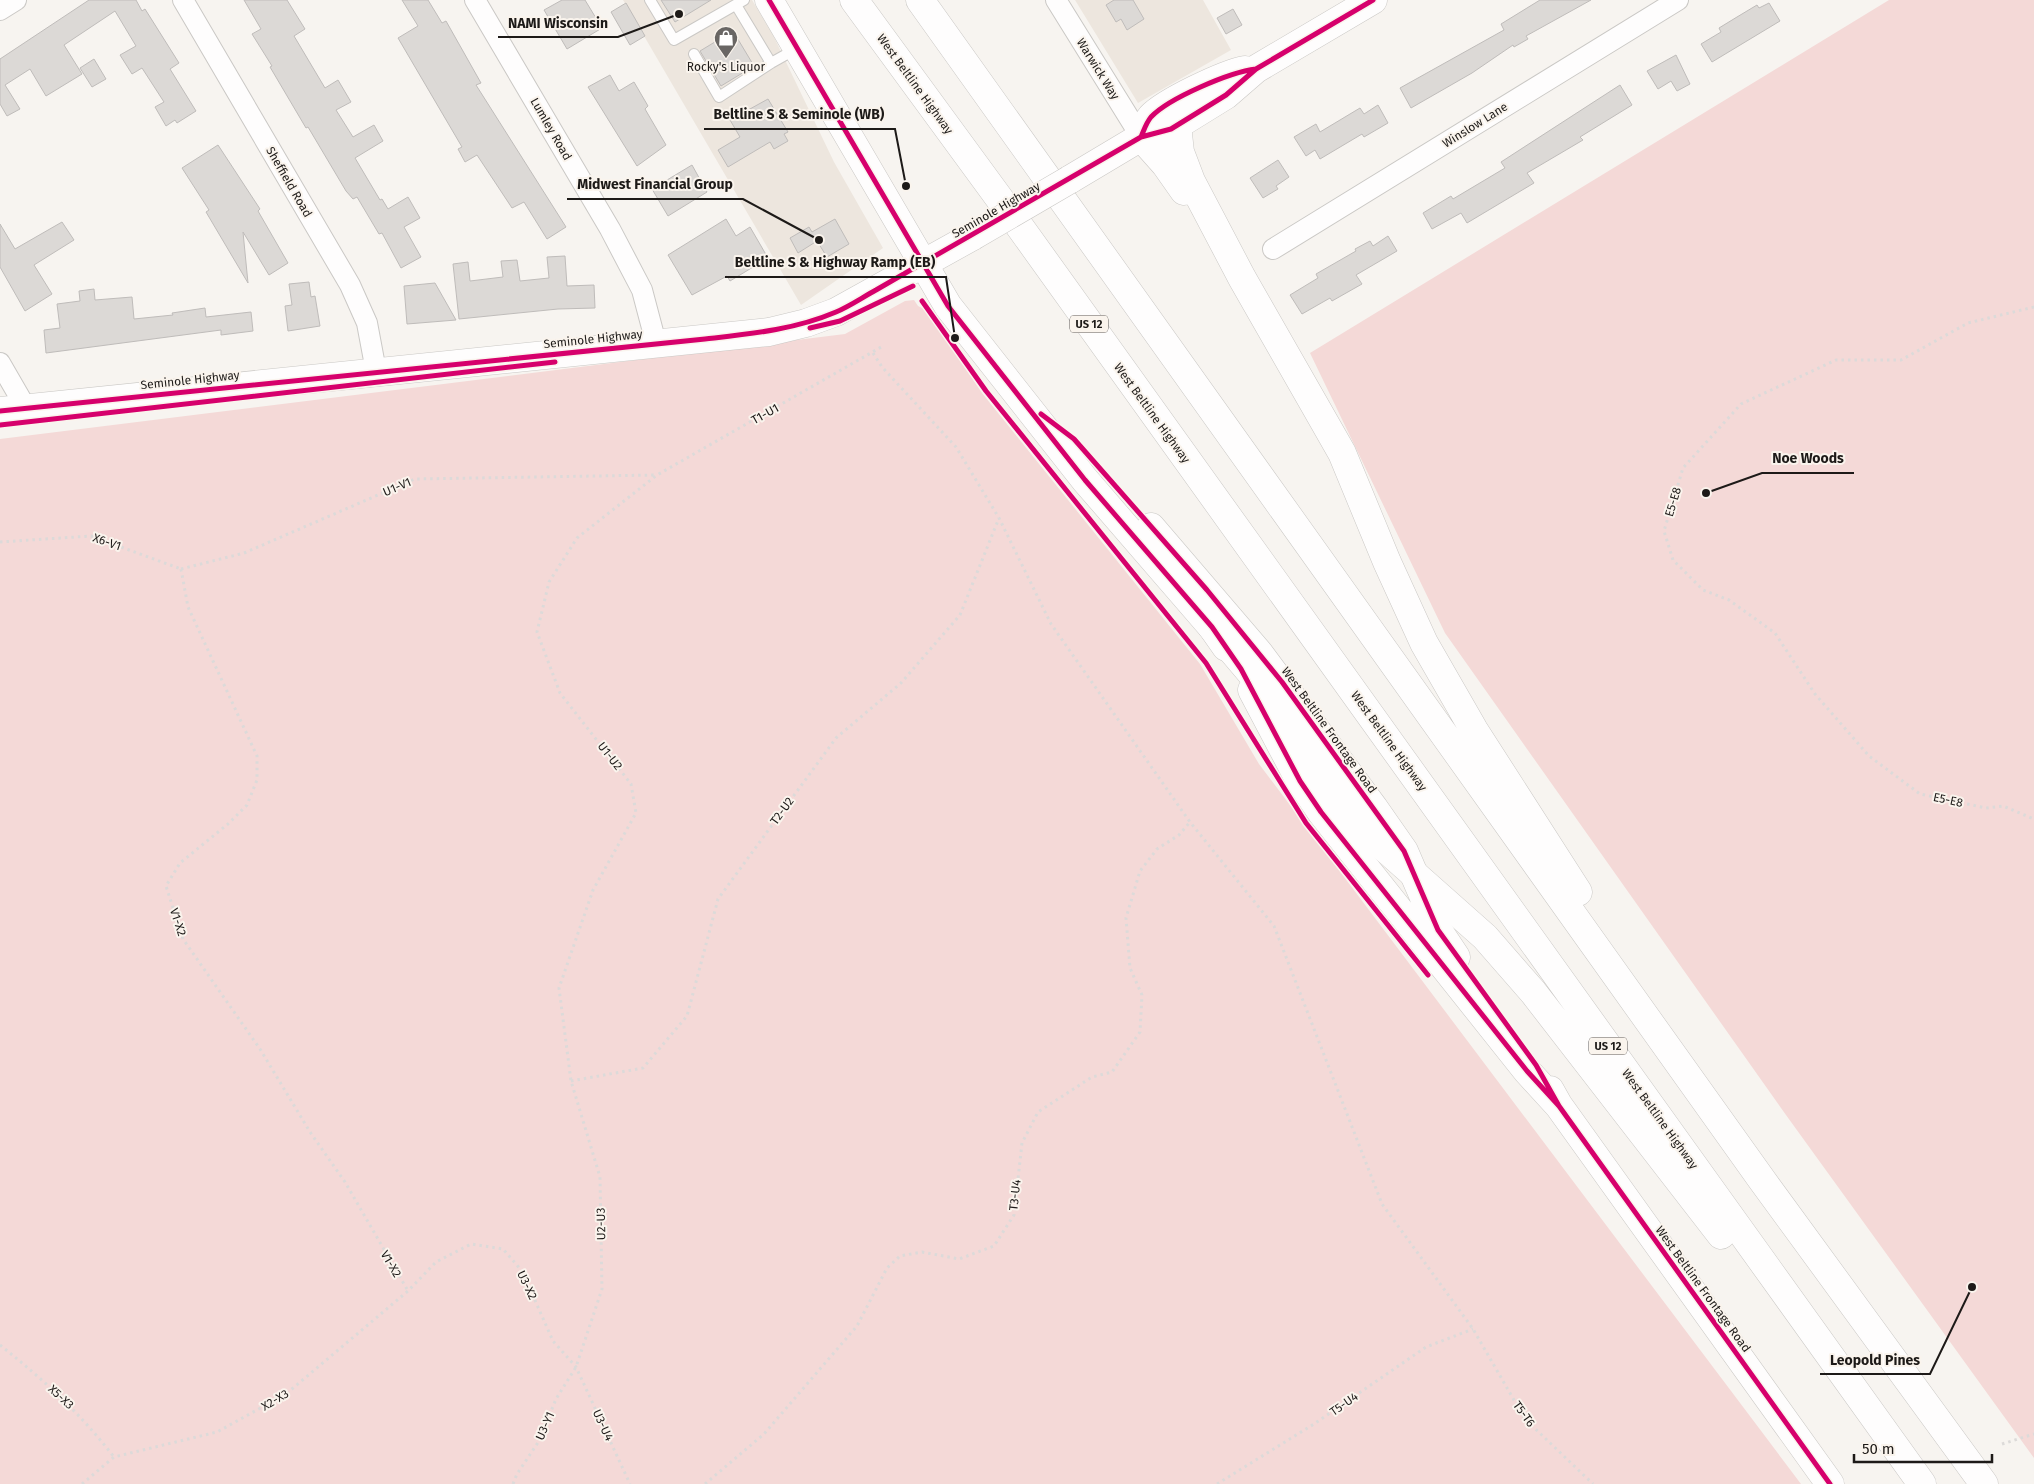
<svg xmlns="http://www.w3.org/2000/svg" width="2034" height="1484" viewBox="0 0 2034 1484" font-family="'Fira Sans',sans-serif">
  <rect width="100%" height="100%" fill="#f7f4f0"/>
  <path fill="#ede6de" d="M623,0H752L773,35L834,162L883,248L801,305Z
    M1075,0H1203L1231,50L1138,103Z"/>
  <path fill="#f4d9d7" d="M1889,0H2034V1458L1786,1115L1445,633L1310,353Z
    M914,300L918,306L926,310L982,393L1200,664L1259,764L1801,1484H0V439L845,334L905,301Z"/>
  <path fill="#dcd9d6" stroke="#bfbcba" d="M89,0H136L142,11L145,9L179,63L170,69L196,111L177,123L175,120L166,126L155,107L164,102L142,68L132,74L120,55L136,46L115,11L64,45L82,74L46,96L30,69L5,85L20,109L7,116L0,104V59Z
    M244,0H287L305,29L294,36L325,88L338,80L351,102L336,110L353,137L374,125L383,141L355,158L380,200L382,199L388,209L408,197L420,218L404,227L421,257L401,268L382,233L379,234L357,197L353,199L346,191L308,127L306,128L270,67L272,66L252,34L261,29Z
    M402,0H428L442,23L446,21L481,83L476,85L566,227L547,239L524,202L512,208L477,155L465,162L458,149L462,147L398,38L418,26Z
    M562,0H585L602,28L567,49L544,10Z
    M661,0H711L675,22Z
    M1114,0H1133L1144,19L1127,30L1121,19L1116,22L1106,5Z
    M1540,0H1591L1526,36L1528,39L1514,47L1513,45L1472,73L1411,108L1400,88L1504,30L1501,24Z
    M626,3L645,36L630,45L611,12Z
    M1769,3L1780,21L1712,62L1701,44L1721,32L1719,28L1737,17L1757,5L1759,8Z
    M1233,9L1242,25L1226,34L1217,18Z
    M733,31L754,66L721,86L700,51Z
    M1676,55L1690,84L1677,91L1671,81L1658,89L1647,71Z
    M94,59L106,79L92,87L80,68Z
    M610,75L619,91L634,82L648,106L645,109L666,145L637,166L588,87Z
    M1620,85L1632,105L1580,137L1583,140L1527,173L1534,183L1467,223L1461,213L1432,229L1423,213L1451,196L1453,199L1505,168L1501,162Z
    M768,99L788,132L784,134L788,141L774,149L770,142L728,167L718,150L740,137L730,120Z
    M1378,105L1388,123L1364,137L1362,134L1320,159L1315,150L1306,156L1294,137L1316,124L1320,132L1360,108L1364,114Z
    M218,145L260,209L258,211L288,263L269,275L243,232L248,283L206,212L209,210L182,168Z
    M1278,160L1289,177L1276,186L1278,189L1263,198L1250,178Z
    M692,165L707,192L668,216L652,189Z
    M726,219L736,236L750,227L768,258L730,281L727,276L692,295L668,255Z
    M835,219L849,244L827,257L817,241L798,253L790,238L809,227L812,232Z
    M62,222L74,240L34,265L52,294L25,311L0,267V224L15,249Z
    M1388,236L1397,251L1356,275L1362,284L1332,301L1330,298L1302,314L1290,295L1318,278L1316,274L1356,251L1355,249L1370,241L1373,246Z
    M565,256L567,286L594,285L595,308L558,309L459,319L453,264L468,262L470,281L503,277L501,261L517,260L520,281L549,278L547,257Z
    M309,282L311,297L315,296L320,326L288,331L285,306L292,305L289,284Z
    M435,283L456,320L407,324L404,286Z
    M94,289L95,300L132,297L134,319L173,315L172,313L205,308L206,317L251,312L253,331L221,335V330L46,353L44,330L60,328L57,304L80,301L79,291Z"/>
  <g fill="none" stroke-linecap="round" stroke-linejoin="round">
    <g stroke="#cac8c5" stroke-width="12">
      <path id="lane" d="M650,0L674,40L744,0
        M736,5L771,63L796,49
        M694,54L719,97L771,63"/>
    </g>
    <g stroke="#cac8c5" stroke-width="22">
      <path id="street" d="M183,0L350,285L367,323L376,371
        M475,0L610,229L642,290L656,343
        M1056,0L1141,137
        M0,10L16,0
        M1273,249L1678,0
        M0,363L26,408"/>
    </g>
    <g stroke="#cac8c5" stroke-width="29">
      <path id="secondary" d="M769,0L948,306L1085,480L1212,627L1226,647
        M1141,137C1144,130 1146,123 1151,117C1165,102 1224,74 1245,70
        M1069,180L1141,137L1171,129L1226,95L1256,69L1373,0
        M0,411L769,332L806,323L836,312L973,236
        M1151,527L1259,653L1374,808L1404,851L1438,930L1456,957
        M1252,690L1300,781L1321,812L1527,1071L1559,1106
        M1550,1090L1559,1106L1830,1484"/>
    </g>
    <g stroke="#cac8c5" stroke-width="29">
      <path id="highway" d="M854,0L1010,213L1922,1484
        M920,0L1762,1180L1984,1484
        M1177,125L1180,152L1191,181L1242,278L1342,453L1387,562L1424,643L1474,730L1578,892
        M1141,137L1165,164L1184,191
        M1212,627L1256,679L1341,803L1370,835L1485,937L1533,992L1721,1235"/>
    </g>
    <path stroke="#dcdad9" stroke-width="3" stroke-dasharray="2.5 4" stroke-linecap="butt" d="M2034,307L1968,323L1901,360H1836L1741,404L1683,468L1664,531L1673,560L1703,590L1729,600L1775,633L1815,694L1869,756L1920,794L1986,808L2003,806L2034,819
      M873,353L882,367L956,447L999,518L1051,624L1190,822L1274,926L1382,1204L1473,1329L1525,1419L1593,1484
      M0,542L91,536L181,569
      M181,569L188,607L257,756V780L247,805L228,824L180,863L166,886L183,939L260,1049L310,1132L345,1182L408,1291
      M181,569L244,553L415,479L656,475
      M571,1081L643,1068L687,1016L718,899L836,738L901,683L960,615L999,518
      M0,1345C45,1381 79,1412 114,1457
      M2002,1444L2034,1434
      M82,1484L114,1457L217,1432L286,1394L408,1291L436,1262L471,1244L503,1249L522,1271L553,1341L576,1367L630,1484
      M513,1484L517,1474L539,1441L556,1399L576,1367L602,1289L600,1177L571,1081L559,988L593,890L636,813L631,784L560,693L537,632L549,582L577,538L657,475L883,346
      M705,1484L764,1434L857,1326L887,1268L900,1256L922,1252L959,1259L994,1246L1014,1215L1022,1143L1038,1112L1092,1077L1112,1072L1140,1032L1142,995L1130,968L1126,918L1140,871L1157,849L1179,835L1190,822
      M1217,1484L1314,1424L1426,1347L1473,1329"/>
    <use href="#lane" stroke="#fefdfd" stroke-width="10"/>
    <use href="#street" stroke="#fefdfd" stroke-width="20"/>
    <use href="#secondary" stroke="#fefdfd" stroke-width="28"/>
    <use href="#highway" stroke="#fefdfd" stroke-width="28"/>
    <g stroke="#cac8c5" stroke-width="29" stroke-linecap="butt">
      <path id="secondary-bridge" d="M973,236L1069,180"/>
    </g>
    <use href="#secondary-bridge" stroke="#fefdfd" stroke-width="28"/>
    <g stroke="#faf4ed" stroke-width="8">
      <path id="cycleway" d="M769,0L948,306L1085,480L1212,627L1241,669L1300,781L1321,812L1527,1071L1559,1106
        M1141,137C1144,130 1146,123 1151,117C1169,98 1230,72 1256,69
        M922,301L986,391L1206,663L1306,823L1428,975
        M810,328L840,321L913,286
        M0,411L705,339C749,334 794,330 836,312C850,306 863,297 876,290L1141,137L1171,129L1226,95L1256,69L1373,0
        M1041,414L1074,439L1207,590L1282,682L1404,851L1438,930L1536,1065L1559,1106L1830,1484
        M0,425L555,362"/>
    </g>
    <use href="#cycleway" stroke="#d6006c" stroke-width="5"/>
  </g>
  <defs>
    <g id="shop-pin" transform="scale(1.25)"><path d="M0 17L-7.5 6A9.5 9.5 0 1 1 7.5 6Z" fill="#696664" stroke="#faf4ed"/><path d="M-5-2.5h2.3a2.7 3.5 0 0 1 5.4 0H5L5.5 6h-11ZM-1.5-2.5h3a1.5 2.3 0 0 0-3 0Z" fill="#fff"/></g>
  </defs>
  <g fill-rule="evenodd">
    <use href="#shop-pin" x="726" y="38"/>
  </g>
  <g text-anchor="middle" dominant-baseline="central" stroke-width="4" stroke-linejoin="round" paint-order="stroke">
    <g fill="#faf4ed" stroke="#5f5b58" stroke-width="1">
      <rect x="1070" y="315.5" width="38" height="17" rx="4"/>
      <rect x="1589" y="1037.5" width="38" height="17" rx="4"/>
    </g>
    <g font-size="11" font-weight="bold" fill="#1d1a18">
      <text x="1089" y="324">US 12</text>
      <text x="1608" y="1046">US 12</text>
    </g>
    <g font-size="12" fill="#1d1a18" stroke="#faf4ed">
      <text x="726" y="67">Rocky's Liquor</text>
    </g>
    <g font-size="12" fill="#1d1a18" stroke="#faf4ed">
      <text transform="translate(1098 69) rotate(58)">Warwick Way</text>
      <text transform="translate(915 84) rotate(54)">West Beltline Highway</text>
      <text transform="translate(1475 125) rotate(-32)">Winslow Lane</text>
      <text transform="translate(551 129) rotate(60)">Lumley Road</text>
      <text transform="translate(289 182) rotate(60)">Sheffield Road</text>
      <text transform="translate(996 210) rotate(-30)">Seminole Highway</text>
      <text transform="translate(593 339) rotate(-6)">Seminole Highway</text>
      <text transform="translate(190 380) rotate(-6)">Seminole Highway</text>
      <text transform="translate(1152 413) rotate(54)">West Beltline Highway</text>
      <text transform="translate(765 414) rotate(-29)">T1-U1</text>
      <text transform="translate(397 487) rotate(-23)">U1-V1</text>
      <text transform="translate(1673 502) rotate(-73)">E5-E8</text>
      <text transform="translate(107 542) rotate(19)">X6-V1</text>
      <text transform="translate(1329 730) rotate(54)">West Beltline Frontage Road</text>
      <text transform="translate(1389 741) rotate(54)">West Beltline Highway</text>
      <text transform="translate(610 756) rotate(52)">U1-U2</text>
      <text transform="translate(1948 800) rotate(12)">E5-E8</text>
      <text transform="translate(782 811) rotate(-54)">T2-U2</text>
      <text transform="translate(178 922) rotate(72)">V1-X2</text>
      <text transform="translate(1660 1119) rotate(54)">West Beltline Highway</text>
      <text transform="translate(1015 1195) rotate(-84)">T3-U4</text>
      <text transform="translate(601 1224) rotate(-91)">U2-U3</text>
      <text transform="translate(391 1264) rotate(59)">V1-X2</text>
      <text transform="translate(527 1285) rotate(64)">U3-X2</text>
      <text transform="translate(1703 1289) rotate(54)">West Beltline Frontage Road</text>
      <text transform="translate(61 1397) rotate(43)">X5-X3</text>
      <text transform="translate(275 1400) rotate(-31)">X2-X3</text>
      <text transform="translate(1344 1404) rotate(-35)">T5-U4</text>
      <text transform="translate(1524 1414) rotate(54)">T5-T6</text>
      <text transform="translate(603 1425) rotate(65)">U3-U4</text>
      <text transform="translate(545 1426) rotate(-66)">U3-Y1</text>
    </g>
  </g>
  <path fill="none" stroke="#1d1a18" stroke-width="2" d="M679 14L618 37H498M906 186L895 129H704M819 240L743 199H567M955 338L946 277H725M1706 493L1762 473H1854M1972 1287L1930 1374H1820"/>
  <g fill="#1d1a18" stroke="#faf4ed" stroke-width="2">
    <circle cx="679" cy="14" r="5"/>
    <circle cx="906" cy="186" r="5"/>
    <circle cx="819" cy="240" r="5"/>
    <circle cx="955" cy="338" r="5"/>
    <circle cx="1706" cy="493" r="5"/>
    <circle cx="1972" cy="1287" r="5"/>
  </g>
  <g font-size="14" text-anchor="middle" font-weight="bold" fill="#1d1a18" stroke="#faf4ed" stroke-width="4" stroke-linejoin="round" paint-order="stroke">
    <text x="558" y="28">NAMI Wisconsin</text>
    <text x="799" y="119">Beltline S &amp; Seminole (WB)</text>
    <text x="655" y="189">Midwest Financial Group</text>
    <text x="835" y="267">Beltline S &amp; Highway Ramp (EB)</text>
    <text x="1808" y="463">Noe Woods</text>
    <text x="1875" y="1365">Leopold Pines</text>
  </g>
  <path d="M1854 1454v8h138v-8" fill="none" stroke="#1d1a18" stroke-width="2.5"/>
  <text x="1862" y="1454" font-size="15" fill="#1d1a18" stroke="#faf4ed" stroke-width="4" paint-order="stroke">50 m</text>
</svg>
